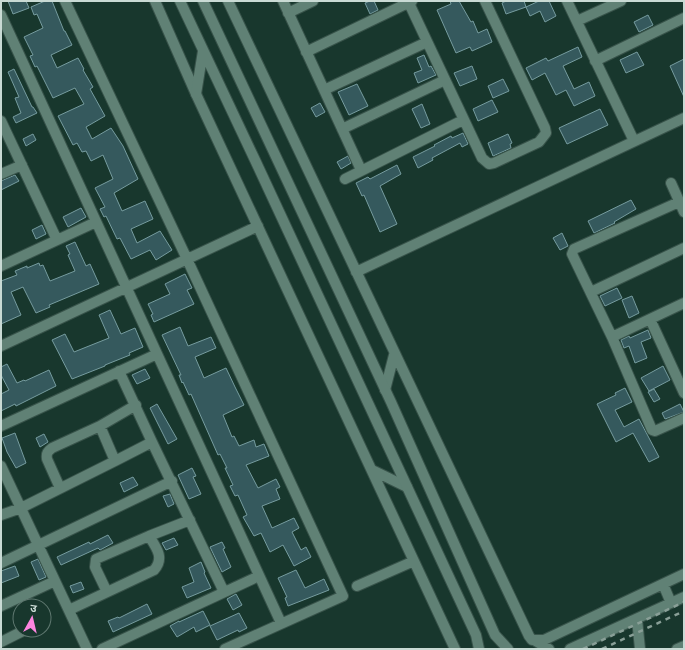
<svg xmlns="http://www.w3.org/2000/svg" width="685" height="650" viewBox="0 0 685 650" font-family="Bitter,'Noto Sans Devanagari',serif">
  <rect width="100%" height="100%" fill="#18372d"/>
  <path fill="#35595d" stroke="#769c9f" d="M8,1H26L29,8L13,14Z
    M45,1H52L64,31H65L72,45L51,55L57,68L78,58L84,69L83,70L93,87L90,89L105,116L86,127L92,139L111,128L123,146L138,179L114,193L122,211L145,201L153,219L131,229L137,243L160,231L172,250L156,260L150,250L131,259L120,238L117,239L106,216L104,217L100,209L105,207L95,188L113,179L103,155L91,161L86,151L82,152L77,143L73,145L58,116L84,104L75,88L53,98L37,66L35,67L30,56L33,55L24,37L43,28L37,14L34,15L31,7Z
    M370,1H374L378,10L370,14L365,3Z
    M450,1H459L471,22L473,21L478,33L487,29L492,42L472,51L470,47L456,53L437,10L451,4Z
    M506,1H524L526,7L506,14L502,3Z
    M539,1H549L556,16L545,22L540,11L530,16L526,7Z
    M648,15L653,25L639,32L634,22Z
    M578,47L582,57L563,66L574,89L589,82L595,96L574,106L566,90L556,95L545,73L532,80L526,68L546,58L548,61Z
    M637,52L644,65L626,73L620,60Z
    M424,55L429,67L431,66L436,75L418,83L414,73L422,70L417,58Z
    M684,59V97L670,66Z
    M472,66L477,79L460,86L454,73Z
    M14,69L32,107H33L37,113L16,123L13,117L21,113L15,98L19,97L8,72Z
    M503,79L509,91L493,98L488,86Z
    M357,84L368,106L349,115L338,92Z
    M492,100L498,112L478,121L473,109Z
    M320,103L325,112L316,117L311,108Z
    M422,104L430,124L421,128L412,109Z
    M600,109L608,125L567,144L559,128Z
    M463,133L468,144L462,147L460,143L432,158L433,160L418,168L413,157L435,146L434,145L451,136L452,138Z
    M33,134L36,140L26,146L23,139Z
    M508,134L512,143L510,144L511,148L493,156L488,143Z
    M348,156L351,163L341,169L337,162Z
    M397,165L401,174L380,186L397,224L380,232L364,195L362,196L356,183L368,177L370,179Z
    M15,175L19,181L1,190V181Z
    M631,200L636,209L614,222L615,223L594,233L588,221Z
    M81,208L86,217L68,227L63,217Z
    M42,225L46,234L36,239L32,230Z
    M562,233L568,246L560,250L553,238Z
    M75,242L86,266L90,264L99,284L49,305L50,307L36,313L23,287L11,292L21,315L1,324V281L17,275L15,271L27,266V268L39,263L40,266L43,265L50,281L75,271L68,255L70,254L66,246Z
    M185,274L192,288L187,290L194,304L154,322L151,315L153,314L148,304L170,294L165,284Z
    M617,288L622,298L605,306L600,296Z
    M632,296L639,313L629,318L622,300Z
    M110,310L121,334L135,328L143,347L129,353L130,355L105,365V366L72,379L52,340L65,334L74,352L109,338L99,315Z
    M180,327L188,346L211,337L216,348L195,357L204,378L226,368L235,387L244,405L223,415L232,437L234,436L239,446L254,440L256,447L264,444L269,456L246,465L258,488L276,479L280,487L276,489L280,499L262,506L272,528L294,518L299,528L292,532L301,550L306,547L311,557L294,566L283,545L270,552L261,533L254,536L243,517L247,515L238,495L235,496L230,486L233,485L225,468H227L220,454L218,455L191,394L189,395L183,382L182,383L179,375H181L162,335Z
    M648,330L651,338L641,342L647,358L635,363L629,346L624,348L621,340L629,336L630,338Z
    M7,364L17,383L24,380L25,381L49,370L56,386L16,406L15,404L1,411V394L9,390L1,375V367Z
    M663,366L670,380L649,391L641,378Z
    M145,369L150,378L137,384L132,375Z
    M625,388L632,402L615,410L624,427L639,419L659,457L649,462L633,433L616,442L597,404L616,395L615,393Z
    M654,389L660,399L654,402L648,392Z
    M157,404L177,439L168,444L150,408Z
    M680,404L684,412L665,419L662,413Z
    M15,433L26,463L16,468L7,452L2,438Z
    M44,434L48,442L40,447L36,438Z
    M192,468L196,476L193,477L201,494L189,499L178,475Z
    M133,477L138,485L124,492L120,483Z
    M170,494L174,504L168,507L163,496Z
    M108,535L113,543L100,550L98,548L61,565L57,557L89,542L90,544Z
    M174,538L178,545L166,550L162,543Z
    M222,542L225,548L223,549L231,567L222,572L210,547Z
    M38,559L46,577L39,580L31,562Z
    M201,562L205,572L204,573L211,588L187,598L182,587L194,582L189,568Z
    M15,566L19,576L1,583V571Z
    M296,570L305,588L324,579L329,590L288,606L285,598L287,597L278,578Z
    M81,582L84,589L73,593L70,586Z
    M236,594L242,605L233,610L227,599Z
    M147,604L152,614L113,632L108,621L118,617L119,618Z
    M203,611L210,625L196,632L194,627L177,637L170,626L179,621V622Z
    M239,613L247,628L239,632L238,630L217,640L210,626Z"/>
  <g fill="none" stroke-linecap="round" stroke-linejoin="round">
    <g stroke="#38534a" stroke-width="12">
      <path id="street" d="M65,1L187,259L343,596L225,649
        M155,1L196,94L455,649
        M228,1L529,636L532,640H544L684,574
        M283,1L361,170
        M408,1L482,158L489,164L494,163L539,142L546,133L545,128L485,1
        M567,1L634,141
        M288,13L313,1
        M1,15L281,623
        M577,21L621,1
        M306,52L412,1
        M595,61L684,18
        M324,90L427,42
        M1,121L57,240
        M342,129L445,80
        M1,174L22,165
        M345,179L463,120
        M671,183L684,212
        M679,202L574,249L572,254L612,337L652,430L655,431L684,418
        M1,266L96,222
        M356,272L684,118
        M591,292L684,248
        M650,319L684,393
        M612,337L684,303
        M1,346L258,226
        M119,371L152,442L224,592
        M385,390L394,355
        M1,426L157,354
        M115,461L152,442
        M1,466L87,649
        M372,470L407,487
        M60,488L47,459C46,453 48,451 52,448L100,426L136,405
        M1,515L21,508L115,461L100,426
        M1,563L172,481
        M663,584L671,603
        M357,586L414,561
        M107,592L95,567L96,559L149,536L190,520
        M1,606L55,581
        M69,610L154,570C165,558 156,547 149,536
        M637,619L640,649
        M534,640L549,649
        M1,642L25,630
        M102,649L259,576
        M570,649L684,597"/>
    </g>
    <g stroke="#38534a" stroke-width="12">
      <path id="secondary" d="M180,1L255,160L476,635L479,649
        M203,1L391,402L495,635L508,649
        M196,94L203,51
        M677,649L684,646"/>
    </g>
    <use href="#street" stroke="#608175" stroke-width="10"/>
    <use href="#secondary" stroke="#608175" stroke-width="10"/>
    <path stroke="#899f97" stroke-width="2.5" stroke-dasharray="5 5" stroke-linecap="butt" d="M583,649L684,602
      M602,649L684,611"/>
  </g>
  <rect width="685" height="650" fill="none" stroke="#c9dad4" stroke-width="4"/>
  <g transform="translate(32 618) rotate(8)"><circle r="19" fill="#18372d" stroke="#5f7870"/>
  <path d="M0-3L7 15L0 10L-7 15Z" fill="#fe85e0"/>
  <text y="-6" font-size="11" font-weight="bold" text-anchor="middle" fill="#c9dad4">उ</text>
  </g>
</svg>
